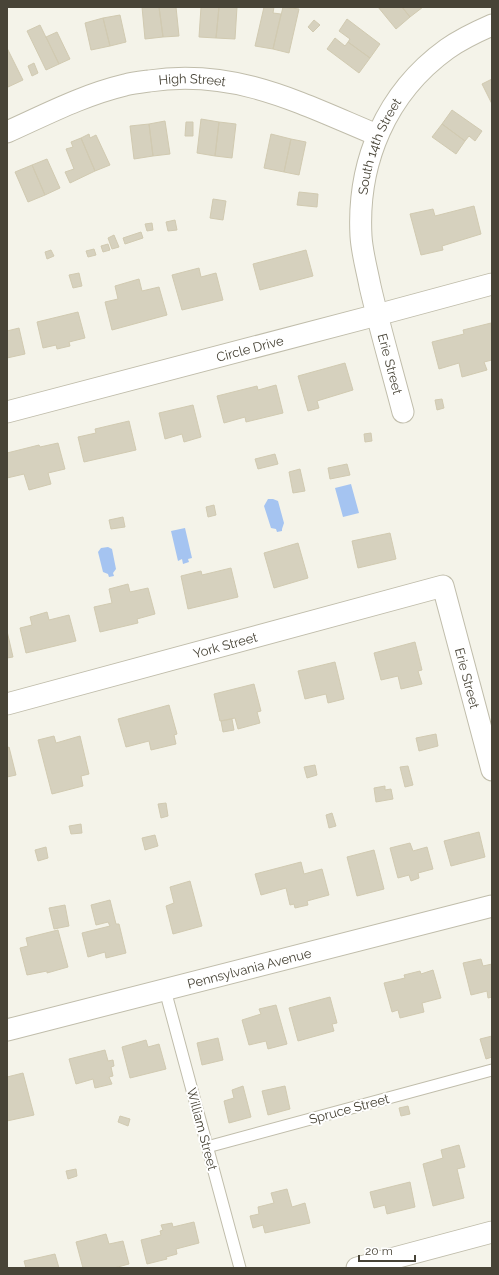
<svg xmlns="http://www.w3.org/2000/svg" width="499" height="1275" viewBox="0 0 499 1275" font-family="Raleway,sans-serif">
  <rect width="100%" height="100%" fill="#f4f3e9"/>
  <path fill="#a5c4f1" d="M351,484L359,513L343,517L335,488Z
    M268,499H273L278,501L284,523L282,529V531L277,532L276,529L271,528L264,506Z
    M185,528L192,558L188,559L189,562L183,564L182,559L178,561L171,531Z
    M108,547L112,549L116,569L113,573L114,576L109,577L108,574L103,572L98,552L101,548Z"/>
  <path fill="#d6d1be" stroke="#d1cab1" d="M142,7H159L163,37L145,39Z
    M159,7H176L179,36L163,37Z
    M201,7H219L216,38L199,37Z
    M219,7H237L235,39L216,38Z
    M264,7H274L273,13L281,14L273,49L255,46Z
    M283,7L299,9L289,53L273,49Z
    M378,7H402L410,17L396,29Z
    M402,7H423L410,17Z
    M120,15L126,42L110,46L103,18Z
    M103,18L110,46L91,50L85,23Z
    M347,19L380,44L370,58L348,42L350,39L339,31Z
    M314,20L320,25L313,32L308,27Z
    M40,25L59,64L46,70L27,31Z
    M57,32L70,59L59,64L46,37Z
    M335,38L345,46L348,42L370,58L359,73L327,49Z
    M7,48L23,80L8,87L7,84Z
    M34,63L38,73L32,76L28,66Z
    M492,79V104L482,84Z
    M452,110L482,131L475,141L469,136L465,141L442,124Z
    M201,119L219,122L215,156L197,153Z
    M165,121L170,154L153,156L149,124Z
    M186,122H193V136H185Z
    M219,122L236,124L232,158L215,156Z
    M149,124L153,156L134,159L130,126Z
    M442,124L465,141L456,154L432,137Z
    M89,134L90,138L96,135L110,165L95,171L81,138Z
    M271,134L291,139L284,172L264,168Z
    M81,138L95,171L70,183L65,172L74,169L66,149L73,147L71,142Z
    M291,139L306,142L299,175L284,172Z
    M47,159L60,188L45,195L32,165Z
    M32,165L45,195L28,202L15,172Z
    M299,192L318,194L317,207L297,205Z
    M213,199L226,201L223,220L210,218Z
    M474,206L481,234L442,246L443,250L421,255L410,214L433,209L435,216Z
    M175,220L177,230L168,231L166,222Z
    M152,223L153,230L147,231L145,224Z
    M141,232L143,238L125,244L123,238Z
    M114,235L119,247L112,249L108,238Z
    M108,244L110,250L103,252L101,246Z
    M94,249L96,255L88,257L86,251Z
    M51,250L54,256L47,259L45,252Z
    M306,250L313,276L260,290L253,264Z
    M199,268L201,277L216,273L223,300L182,310L172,275Z
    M79,273L82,286L73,288L69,275Z
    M139,279L142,291L159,287L167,315L112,330L105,302L118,299L115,286Z
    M78,312L85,338L69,342L70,346L57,349L56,345L43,348L37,322Z
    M491,323L492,360L484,362L487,370L462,377L459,363L439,369L432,342L464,334L463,330Z
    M19,328L25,354L7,358V331Z
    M345,363L353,390L317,401L319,408L308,411L298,376Z
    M276,385L283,413L246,422L245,417L224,423L217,396L257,386L258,390Z
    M442,399L444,408L437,410L435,400Z
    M193,405L201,437L184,442L182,434L165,439L159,413Z
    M129,421L136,450L84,462L78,437L96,433L95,429Z
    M371,433L372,441L365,442L364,434Z
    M58,443L65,469L48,473L51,484L29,490L24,474L7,478V453L39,445L40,447Z
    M275,454L278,464L258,469L255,459Z
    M347,464L350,475L330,479L328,468Z
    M300,469L305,491L293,493L289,472Z
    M214,505L216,515L208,517L206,507Z
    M123,517L125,527L111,529L109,520Z
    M390,533L396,559L358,568L352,541Z
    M298,543L308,578L274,588L264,553Z
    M231,568L238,597L188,609L181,576L201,571L202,575Z
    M128,584L130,592L148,588L155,614L137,619L138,623L100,632L94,607L112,603L109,589Z
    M47,612L49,620L69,615L76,641L26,653L20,628L32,625L30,617Z
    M7,631L13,657L7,658Z
    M415,642L422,670L418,671L422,684L401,689L398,676L381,680L374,653Z
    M335,662L344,699L328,703L326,694L305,699L298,671Z
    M254,684L261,711L257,712L260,723L238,729L235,718L220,721L214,694Z
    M169,705L177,734L174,735L176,744L151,750L149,741L126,747L118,719Z
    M232,719L234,730L223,732L221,721Z
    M436,734L438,746L419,751L416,738Z
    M54,736L56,743L80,736L89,774L81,776L83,786L52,794L38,740Z
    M9,747L16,775L7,777V748Z
    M315,765L317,775L307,778L304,767Z
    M408,766L413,785L405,787L400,767Z
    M385,786V790L391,789L393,799L376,802L374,788Z
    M166,803L168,816L161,818L158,804Z
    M332,813L336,826L329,828L326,815Z
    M81,824L82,833L71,834L69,826Z
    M479,832L485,857L451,866L444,841Z
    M155,835L158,846L145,850L142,838Z
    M410,843L413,851L427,847L433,869L418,873L419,878L411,881L409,875L398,878L390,848Z
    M46,847L48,858L38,861L35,850Z
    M374,850L384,889L357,896L347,857Z
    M301,862L304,874L322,869L329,895L307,901L308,905L295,908L294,904L290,905L286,888L261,895L255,874Z
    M190,881L202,926L173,934L166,906L174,903L170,887Z
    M110,900L116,924H119L126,953L106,958L105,952L88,957L82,933L110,926L108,922L96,925L91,905Z
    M65,905L69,926L54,929L49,908Z
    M58,930L68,967L47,973V971L27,975L20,948L28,946L26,938Z
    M481,959L483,966L492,964V997L488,998L487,991L471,995L463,963Z
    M433,970L441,998L422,1003L424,1012L400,1018L398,1010L392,1012L384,983L405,978L404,975L420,971L421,974Z
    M330,997L337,1023L332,1024L334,1031L298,1041L289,1008Z
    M276,1005L287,1044L268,1049L266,1041L249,1045L242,1020L261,1014L259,1009Z
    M492,1036V1057L486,1059L480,1039Z
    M218,1038L223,1060L202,1065L197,1043Z
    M146,1040L148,1047L159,1044L166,1069L130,1078L122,1047Z
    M105,1050L108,1061L113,1060L114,1066L111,1067L113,1076L109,1077L112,1084L95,1088L93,1079L76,1084L69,1059Z
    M23,1073L34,1115L7,1121V1077Z
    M243,1086L251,1117L229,1123L224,1101L234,1098L232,1090Z
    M285,1086L290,1109L268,1115L262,1091Z
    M408,1106L410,1114L401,1116L399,1108Z
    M120,1116L130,1119L128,1126L118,1122Z
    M459,1145L465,1167L457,1169L464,1198L433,1206L423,1164L443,1158L441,1150Z
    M76,1169L77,1176L68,1179L66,1171Z
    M410,1182L415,1207L387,1214L385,1205L374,1208L370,1192Z
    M287,1189L292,1207L305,1203L310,1223L265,1233L263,1225L253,1228L250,1216L259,1214L258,1207L274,1203L271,1193Z
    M194,1222L199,1243L176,1249L177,1254L166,1257L167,1259L147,1264L141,1240L161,1235L160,1231L163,1230L161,1225L172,1223L173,1227Z
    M106,1234L109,1244L123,1241L129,1264L114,1268H83L76,1242Z
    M55,1254L59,1268H26L24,1261Z"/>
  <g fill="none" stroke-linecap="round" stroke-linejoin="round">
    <g stroke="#c0bdab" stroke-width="13">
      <path id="lane" d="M165,990L240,1268
        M207,1147L492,1070"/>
    </g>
    <g stroke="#c0bdab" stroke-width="23">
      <g id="street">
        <path id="s1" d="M7,132C45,115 83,95 125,85C132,83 141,82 149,81C235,68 300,103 377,135"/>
        <path id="s2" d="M7,412L377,315L492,284"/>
        <path id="s3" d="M403,412C392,370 380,329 370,286C367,270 362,253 361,236C357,162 386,93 447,49C461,39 476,32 492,25"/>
        <path id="s4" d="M7,704L443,586L492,770"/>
        <path id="s5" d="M7,1030L492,906"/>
        <path d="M357,1268L492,1232"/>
      </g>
    </g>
    <use href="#lane" stroke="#fff" stroke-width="11"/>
    <use href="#street" stroke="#fff" stroke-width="21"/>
  </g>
  <g text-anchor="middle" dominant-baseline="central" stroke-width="4" stroke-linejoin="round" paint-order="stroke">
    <g font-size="13" fill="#484437" stroke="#fff">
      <text stroke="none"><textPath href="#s1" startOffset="195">High Street</textPath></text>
      <text stroke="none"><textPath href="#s3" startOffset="274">South 14th Street</textPath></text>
      <text stroke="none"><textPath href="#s2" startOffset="251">Circle Drive</textPath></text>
      <text transform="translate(390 364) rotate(75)">Erie Street</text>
      <text stroke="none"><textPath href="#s4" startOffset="226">York Street</textPath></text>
      <text stroke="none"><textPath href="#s4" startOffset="547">Erie Street</textPath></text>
      <text stroke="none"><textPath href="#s5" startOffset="250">Pennsylvania Avenue</textPath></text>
      <text transform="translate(349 1109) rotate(-15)">Spruce Street</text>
      <text transform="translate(202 1129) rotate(75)">William Street</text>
    </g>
  </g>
  <rect width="499" height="1275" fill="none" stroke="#484437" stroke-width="16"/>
  <path d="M359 1255v6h56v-6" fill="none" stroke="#484437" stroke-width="2"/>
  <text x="365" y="1255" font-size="12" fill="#484437" stroke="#ffffff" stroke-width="3" paint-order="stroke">20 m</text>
</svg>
